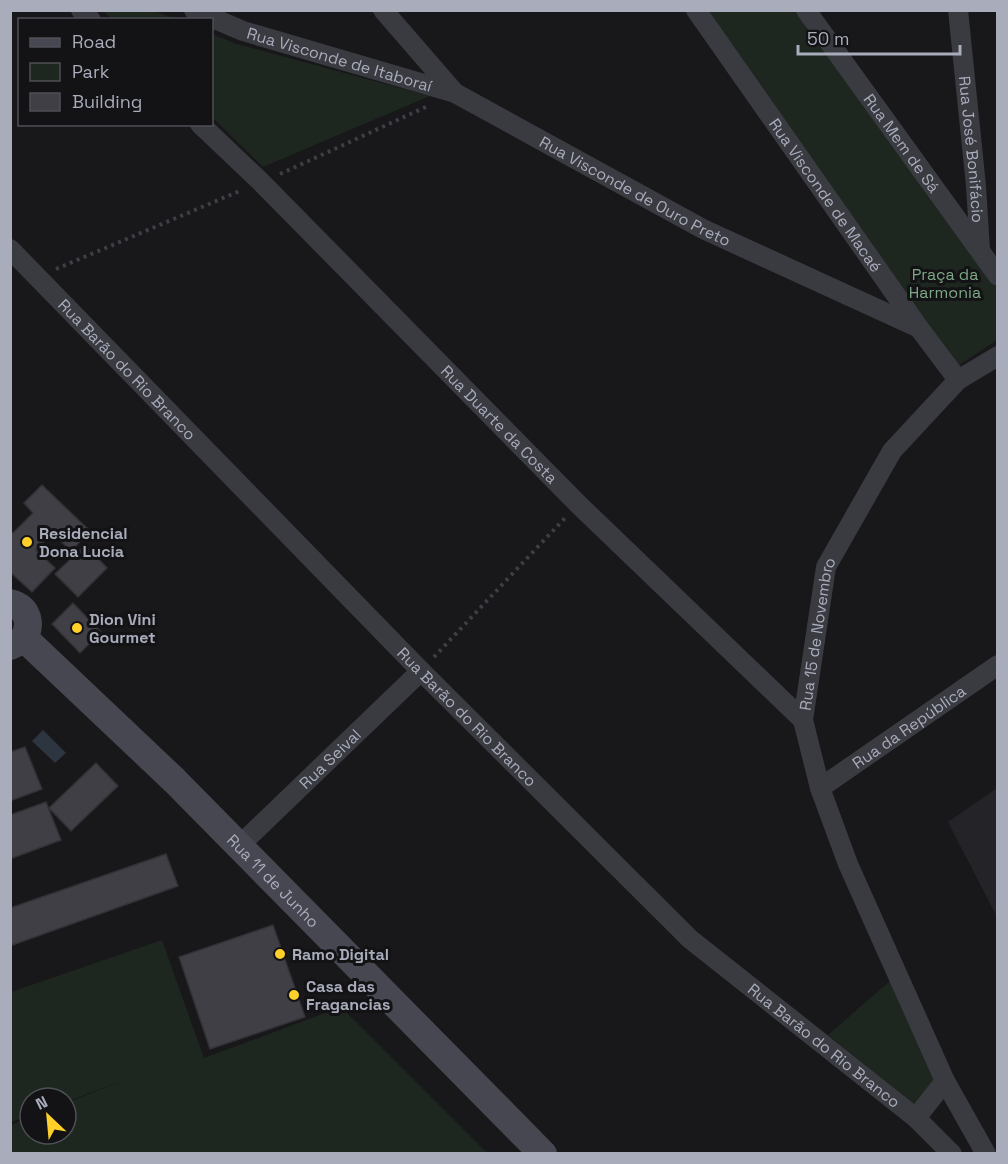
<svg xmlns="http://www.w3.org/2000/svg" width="1008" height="1164" viewBox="0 0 1008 1164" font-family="'Space Grotesk',sans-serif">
  <rect width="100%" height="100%" fill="#18171a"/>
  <path fill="#242327" d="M997,788V917L948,822Z"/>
  <path fill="#1d261f" d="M103,11H154L176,19H112Z
    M704,11H800L997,288V340L955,368Z
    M212,34L237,44L430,96L263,167L212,117Z
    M162,940L204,1058L341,1007L487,1153H11V1125L30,1117V1134H66V1103L129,1078L66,1102V1098H30V1115L11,1122V992Z
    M892,979L939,1079L918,1107L828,1035Z"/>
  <path fill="#2c3540" d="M43,730L66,753L55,763L32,741Z"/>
  <path fill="#3f3f45" stroke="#323136" stroke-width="1.5" d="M42,485L90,531L71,551L52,533L36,550L55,568L32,592L10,572V530L13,533L33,513L24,503Z
    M85,545L107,568L78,597L55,574Z
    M73,603L101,632L80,653L52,624Z
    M25,747L42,789L10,801V752Z
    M96,763L118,786L71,831L49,808Z
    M46,802L61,840L10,859V815Z
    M166,854L178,886L10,946V908Z
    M273,925L305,1017L210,1049L179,957Z"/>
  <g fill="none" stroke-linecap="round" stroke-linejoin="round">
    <path stroke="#3e3f46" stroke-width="4" stroke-dasharray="3 4.5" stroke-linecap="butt" d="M280,174L428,106
      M56,269L242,190
      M434,657L565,518"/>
    <g stroke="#3a3a41" stroke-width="20">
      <path d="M81,10L91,20"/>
      <path id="s1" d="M194,10L243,31L455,93"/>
      <path id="s2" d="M383,10L455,93L703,229L919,328"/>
      <path id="s3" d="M696,10L919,328L958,380"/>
      <path id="s4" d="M806,10L998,276"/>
      <path id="s5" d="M958,10L976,186L980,250"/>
      <path id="s6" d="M200,124L261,182L578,504L803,720"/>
      <path id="s7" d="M10,249L421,671L690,939L916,1118L952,1154"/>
      <path id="s8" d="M820,788L998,665"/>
      <path id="s9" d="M239,846L421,671"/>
      <path d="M916,1118L945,1081"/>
      <path id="s10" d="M986,1154L945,1081L848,864L820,788L803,720L826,567L892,451L958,380L998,356"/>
    </g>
    <g stroke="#464750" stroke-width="28">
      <path d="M10,603C29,608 32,625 23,640L10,646"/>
      <path id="s11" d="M24,638L174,780L543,1154"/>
    </g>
  </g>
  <g fill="#ffcf2a" stroke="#131215" stroke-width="2">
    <circle cx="27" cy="542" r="6"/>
    <circle cx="77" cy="628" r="6"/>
    <circle cx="280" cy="954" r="6"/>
    <circle cx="294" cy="995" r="6"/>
  </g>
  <g text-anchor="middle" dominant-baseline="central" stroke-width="6" stroke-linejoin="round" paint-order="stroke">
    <g font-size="16" fill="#a8acbb" stroke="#131215">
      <text stroke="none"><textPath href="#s1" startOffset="154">Rua Visconde de Itaboraí</textPath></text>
      <text stroke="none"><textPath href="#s4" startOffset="164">Rua Mem de Sá</textPath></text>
      <text stroke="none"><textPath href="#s5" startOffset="140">Rua José Bonifácio</textPath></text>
      <text stroke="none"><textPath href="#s2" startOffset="315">Rua Visconde de Ouro Preto</textPath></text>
      <text stroke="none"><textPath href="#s3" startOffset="226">Rua Visconde de Macaé</textPath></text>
      <text stroke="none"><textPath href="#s7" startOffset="168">Rua Barão do Rio Branco</textPath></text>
      <text stroke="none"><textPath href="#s6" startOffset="424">Rua Duarte da Costa</textPath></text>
      <text stroke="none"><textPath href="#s10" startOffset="560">Rua 15 de Novembro</textPath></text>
      <text stroke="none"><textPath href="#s7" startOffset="654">Rua Barão do Rio Branco</textPath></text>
      <text stroke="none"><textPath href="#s8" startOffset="108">Rua da República</textPath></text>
      <text stroke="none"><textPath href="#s9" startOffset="126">Rua Seival</textPath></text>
      <text stroke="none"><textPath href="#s11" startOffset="348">Rua 11 de Junho</textPath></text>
      <text stroke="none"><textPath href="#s7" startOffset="1140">Rua Barão do Rio Branco</textPath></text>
    </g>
    <g font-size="16" fill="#7da885" stroke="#131215">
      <text x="945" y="274">Praça da<tspan x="945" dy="18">Harmonia</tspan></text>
    </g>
    <g font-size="16" font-weight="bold" fill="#a8acbb" stroke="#131215" text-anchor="start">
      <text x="39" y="533">Residencial<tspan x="39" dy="18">Dona Lucia</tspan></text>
      <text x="89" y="619">Dion Vini<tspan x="89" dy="18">Gourmet</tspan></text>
      <text x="292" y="954">Ramo Digital</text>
      <text x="306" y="986">Casa das<tspan x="306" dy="18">Fragancias</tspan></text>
    </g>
  </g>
  <rect width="1008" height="1164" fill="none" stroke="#a8acbb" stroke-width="24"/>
  <rect x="18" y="18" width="195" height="108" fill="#131215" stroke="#4f5057" stroke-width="1.5"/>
  <rect x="30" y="38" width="30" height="9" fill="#464750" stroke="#4f5057" stroke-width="1.5"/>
  <text x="72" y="48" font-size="18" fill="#a8acbb">Road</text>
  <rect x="30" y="63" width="30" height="18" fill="#1d261f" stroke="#4f5057" stroke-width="1.5"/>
  <text x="72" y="78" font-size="18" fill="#a8acbb">Park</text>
  <rect x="30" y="93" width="30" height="18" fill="#3f3f45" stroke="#4f5057" stroke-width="1.5"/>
  <text x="72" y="108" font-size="18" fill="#a8acbb">Building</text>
  <g transform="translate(48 1116) rotate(334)"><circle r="28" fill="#131215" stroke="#4f5057" stroke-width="1.5"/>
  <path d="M0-4.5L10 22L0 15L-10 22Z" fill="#ffcf2a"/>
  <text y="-9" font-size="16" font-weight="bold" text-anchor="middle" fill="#a8acbb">N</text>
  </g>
  <path d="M798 45v9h162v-9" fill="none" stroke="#a8acbb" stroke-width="3"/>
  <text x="807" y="45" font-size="18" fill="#a8acbb" stroke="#131215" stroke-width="4.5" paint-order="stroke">50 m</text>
</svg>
